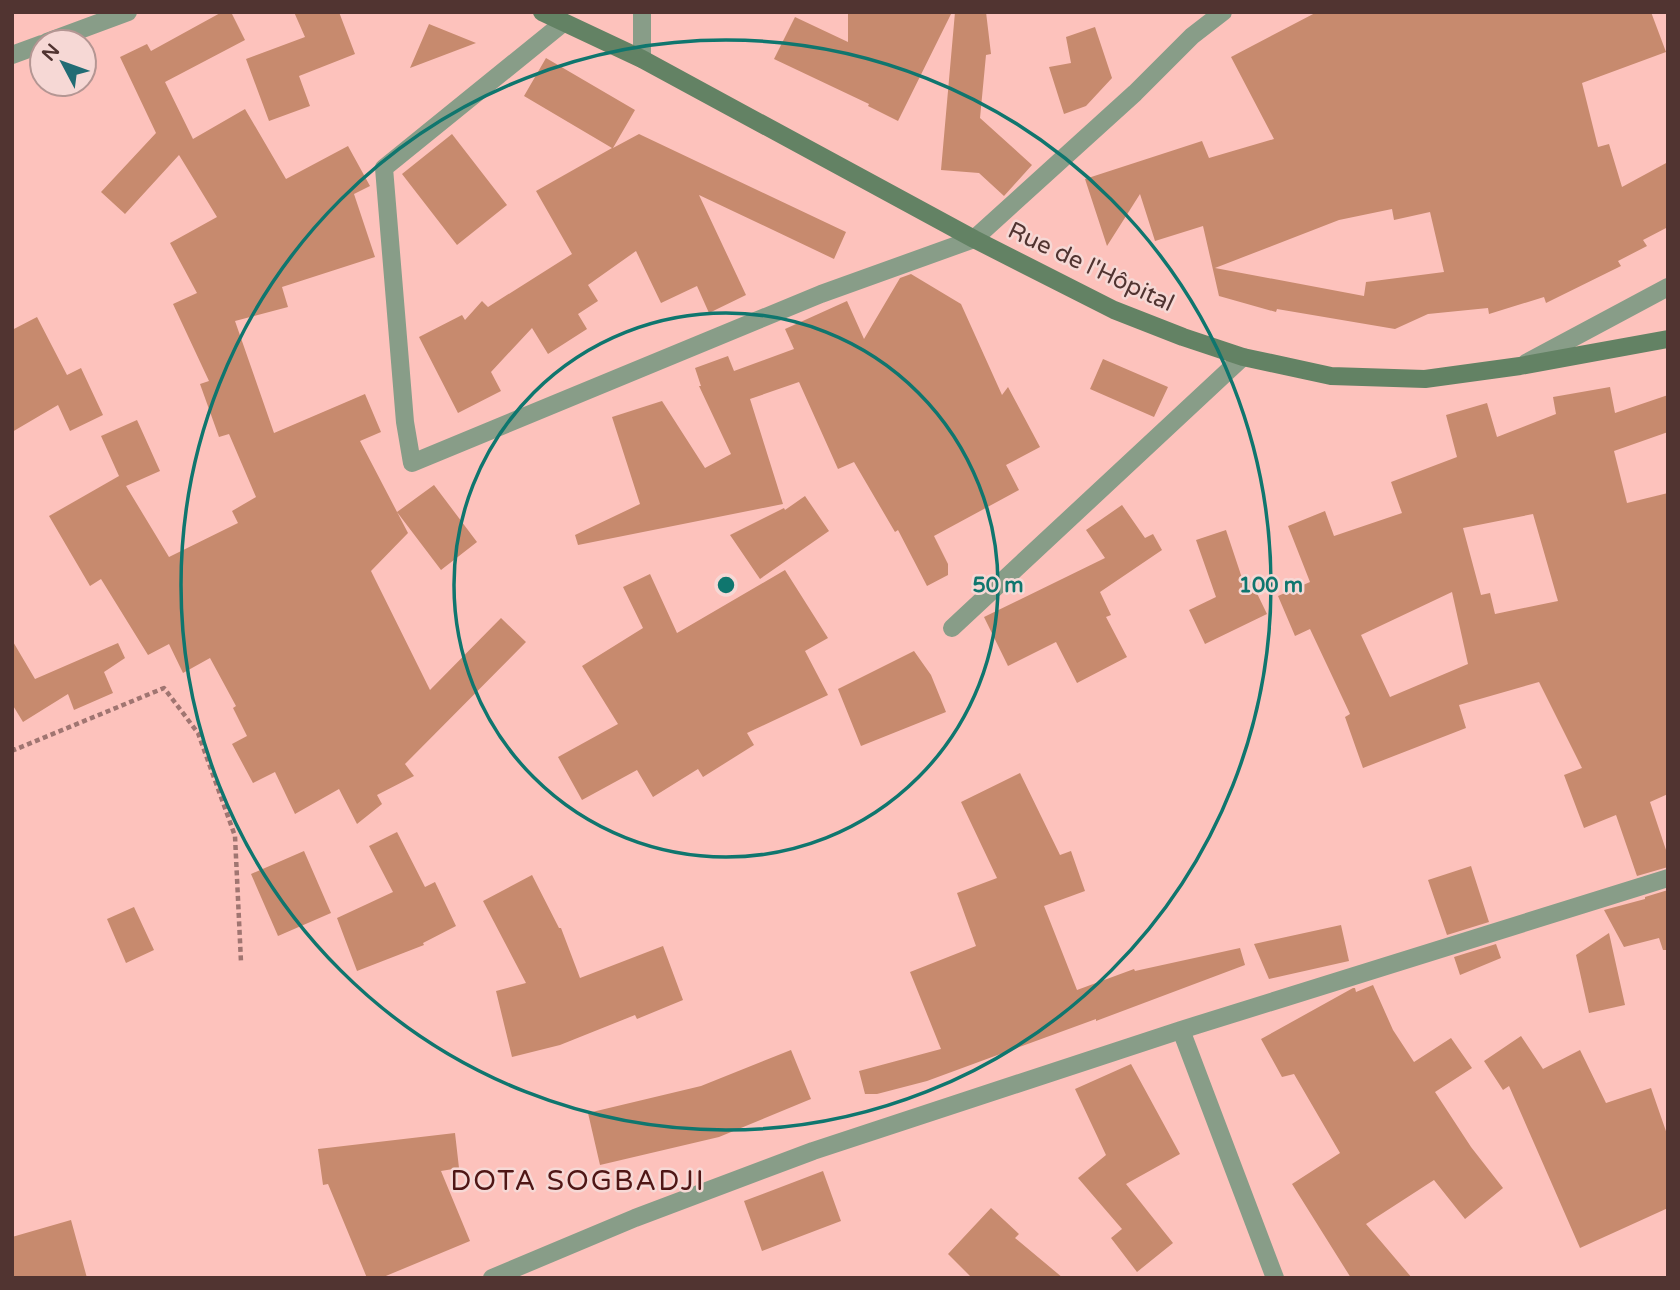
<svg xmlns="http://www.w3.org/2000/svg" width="1680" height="1290" viewBox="0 0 1680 1290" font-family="'Varela Round',sans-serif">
  <rect width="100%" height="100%" fill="#fdc2bc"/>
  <path fill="#c78a6e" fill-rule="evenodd" d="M222,12H231L245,40L165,82L193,139L245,109L286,179L348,146L370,186L354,194L375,257L282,287L288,307L235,321L274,433L365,394L381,432L360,441L408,533L371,571L430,690L501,618L526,642L405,764L414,776L377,795L382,804L357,824L339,789L295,814L275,772L253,783L232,744L247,736L233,708L236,706L210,658L183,673L169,644L148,655L101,579L90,586L49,516L119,476L101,436L137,420L160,471L126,486L169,557L238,523L232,511L256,497L229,434L219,437L200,384L209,381L173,304L197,293L170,243L217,217L179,155L125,214L101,192L156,133L120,57L147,44L151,51Z
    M294,12H339L355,54L299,76L310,106L269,121L246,59L305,37Z
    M848,12H952L898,121L868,106L869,104L774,59L795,17L848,42Z
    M955,12H986L991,54L986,55L980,118L1032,165L1004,196L979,173L941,170Z
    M1317,12H1651L1666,52L1582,83L1598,147L1609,144L1622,187L1668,162V227L1643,240L1647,246L1618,261L1621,266L1546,303L1544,297L1489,314L1488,308L1428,314L1395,329L1277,309L1276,312L1219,296L1203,226L1155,241L1140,194L1107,246L1085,179L1202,141L1209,158L1274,139L1231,57ZM1392,209L1394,220L1430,212L1444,272L1366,282L1364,296L1215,268L1339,220Z
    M429,24L476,43L410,68Z
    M1095,27L1112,78L1086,106L1064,114L1049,67L1071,63L1066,37Z
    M546,58L635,110L613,148L639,134L846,232L834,259L699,195L746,295L709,313L697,286L661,303L636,251L588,285L598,301L578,314L587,329L548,354L532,328L491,372L501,391L458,413L419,337L462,315L465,320L482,301L488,307L572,254L536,191L612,148L524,96Z
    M452,134L507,205L457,245L402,174Z
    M911,274L961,304L1002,395L1008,387L1040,447L1006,465L1019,490L934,536L948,564V575L927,586L898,530L895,532L854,462L838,469L799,382L750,399L783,504L578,545L575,535L640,504L612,417L662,401L705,468L731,454L699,386H701L695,368L728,356L734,371L794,349L785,329L847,301L864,339L900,278Z
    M37,317L67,375L81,368L103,415L70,431L58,405L12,432V330Z
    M1103,359L1168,387L1154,417L1090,389Z
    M1610,387L1615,413L1668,395V432L1614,451L1627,503L1668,493V794L1650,802L1668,856V867L1637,876L1616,815L1584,828L1564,775L1582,768L1539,682L1459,705L1466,728L1363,768L1345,717L1350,714L1310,629L1295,636L1278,596L1310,582L1288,526L1325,511L1334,536L1402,513L1391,482L1457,457L1446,415L1487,403L1497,437L1556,414L1553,397ZM1533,514L1558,601L1495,614L1490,593L1481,595L1463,528ZM1452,592L1468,664L1390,697L1361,635Z
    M434,485L477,542L441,570L397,512Z
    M805,496L829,531L760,579L730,535L784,508L785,510Z
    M1122,505L1145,538L1153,534L1162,550L1100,592L1111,615L1106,617L1127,657L1077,683L1056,642L1008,666L984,617L1105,558L1086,530Z
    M1226,530L1244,584L1251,581L1267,614L1205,644L1189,610L1216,597L1196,540Z
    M785,570L828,638L805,651L828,695L747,733L754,745L703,777L698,769L653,797L637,770L582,800L558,757L618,724L582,666L643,628L623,587L650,574L677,633Z
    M12,640L35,679L118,643L125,658L104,672L113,693L74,710L68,694L23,722L12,704Z
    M914,651L931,675L946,712L861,746L838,689Z
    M1020,773L1060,855L1071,851L1085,891L1044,906L1077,990L1134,969L1135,971L1240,948L1245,965L1096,1021V1019L927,1081L877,1094H865L859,1071L941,1049L910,972L976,946L957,893L997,878L961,802Z
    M397,832L425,887L435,882L456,926L423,943L424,945L357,971L337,918L393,892L369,846Z
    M304,851L331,913L278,936L251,874Z
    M1471,866L1489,922L1447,935L1428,880Z
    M532,875L559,928H561L580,978L663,946L683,1000L637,1019L635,1015L560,1045L512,1057L496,991L526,983L483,901Z
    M1668,890V950H1663L1659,938L1624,947L1604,910L1645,899V897Z
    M134,907L154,950L126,963L107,919Z
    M1341,925L1349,961L1269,979L1254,944Z
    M1609,933L1625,1005L1589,1013L1576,955Z
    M1496,944L1501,958L1460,975L1454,957Z
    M1373,985L1393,1030L1414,1062L1451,1038L1472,1068L1435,1092L1471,1147L1503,1188L1465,1219L1434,1180L1366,1224L1412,1278H1351L1292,1184L1340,1153L1294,1074L1282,1077L1261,1039L1353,988H1355L1356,992Z
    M1521,1036L1543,1069L1580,1050L1606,1103L1651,1088L1668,1137V1208L1580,1248L1509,1086L1503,1090L1484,1061Z
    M791,1050L811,1099L719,1137L600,1165L588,1113L701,1086Z
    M1131,1064L1180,1154L1126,1184L1173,1243L1137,1272L1111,1238L1122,1229L1078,1178L1106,1155L1075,1089Z
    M455,1133L459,1168L441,1171L470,1241L381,1278H367L328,1184L323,1185L318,1149Z
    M823,1171L841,1221L762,1251L744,1201Z
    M991,1208L1019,1234L1015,1238L1063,1278H972L948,1254Z
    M71,1220L87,1278H12V1237Z"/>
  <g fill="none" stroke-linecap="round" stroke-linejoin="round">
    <path stroke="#a07571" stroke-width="4.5" stroke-dasharray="5 3.5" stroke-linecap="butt" d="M12,748L14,750L164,688L198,733L235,836L241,962"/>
    <path stroke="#889d88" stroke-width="18" d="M563,23L384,168L405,422L412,463L821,294L974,239L1135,93L1192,36L1223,12
      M47,42L128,12
      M12,55L42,44
      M642,59V12
      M1526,363L1668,287
      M952,628L1243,357
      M1181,1030L1275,1278
      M492,1278L635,1218L813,1151L1181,1030L1668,878"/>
    <path stroke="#638264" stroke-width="18" d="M542,12L642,59L974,239L1114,310L1183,337L1243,357L1331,376L1425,379L1520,366L1668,339"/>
  </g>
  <g fill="none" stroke="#0f766e" stroke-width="3.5">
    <circle cx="726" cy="585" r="272"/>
    <circle cx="726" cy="585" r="545"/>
  </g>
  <g text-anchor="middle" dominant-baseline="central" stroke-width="5" stroke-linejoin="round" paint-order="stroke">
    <g font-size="24" fill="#513431" stroke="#f6d8d5">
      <text transform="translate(1091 267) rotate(25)">Rue de l'Hôpital</text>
    </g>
    <g font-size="28" letter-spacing="2" fill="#4f1615" stroke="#f6d8d5">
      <text x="578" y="1181">DOTA SOGBADJI</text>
    </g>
  </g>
  <circle cx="726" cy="585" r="10" fill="#0f766e" stroke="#f6d8d5" stroke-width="3.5"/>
  <g font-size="21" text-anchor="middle" font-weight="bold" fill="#0f766e" stroke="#f6d8d5" stroke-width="5" stroke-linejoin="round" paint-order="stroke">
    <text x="998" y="592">50 m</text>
    <text x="1271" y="592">100 m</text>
  </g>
  <rect width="1680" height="1290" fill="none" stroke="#513431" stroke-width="28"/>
  <g transform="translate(63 63) rotate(311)"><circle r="33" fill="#f6d8d5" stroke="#b49693" stroke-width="2"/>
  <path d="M0-5L12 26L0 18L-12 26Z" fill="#216c74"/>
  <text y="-10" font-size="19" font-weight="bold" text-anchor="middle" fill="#513431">N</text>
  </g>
</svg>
